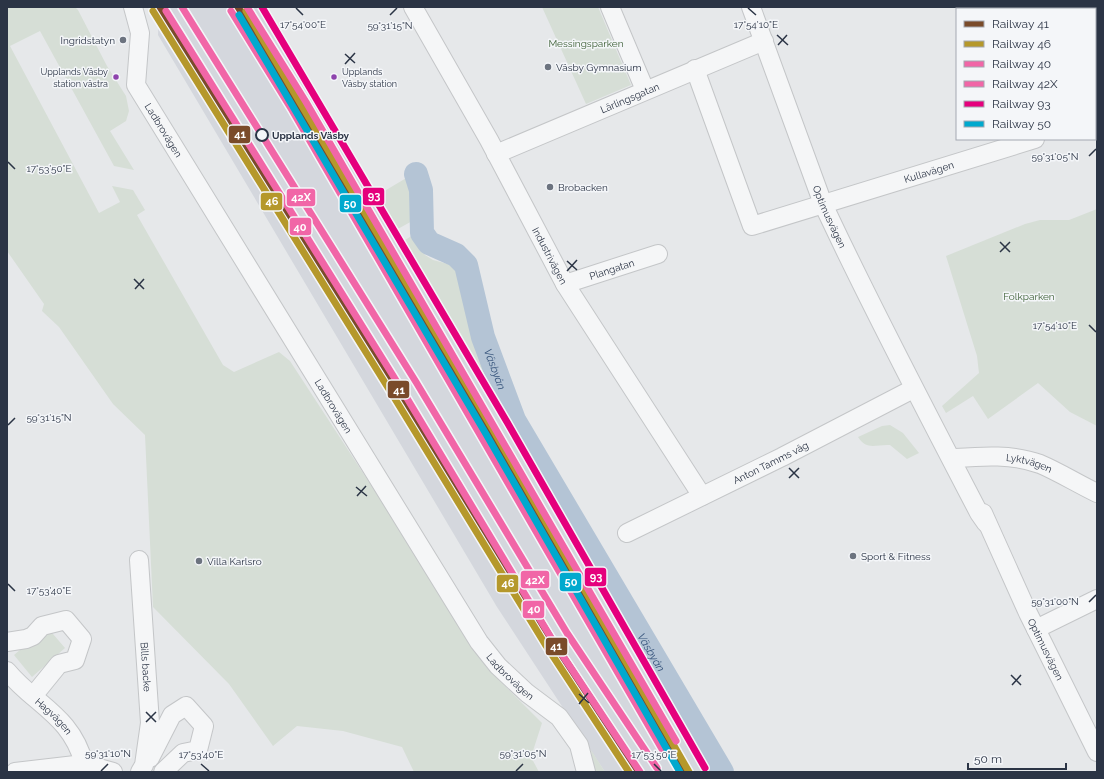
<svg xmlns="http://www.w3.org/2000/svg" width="1104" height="779" viewBox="0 0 1104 779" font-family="Raleway,sans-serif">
  <rect width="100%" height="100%" fill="#e6e8ea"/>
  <path fill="#d4d7dd" d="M154,7H262L376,196L441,312L633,633L713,772H605L497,607L158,35L159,14Z"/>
  <path fill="#d6ded6" d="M7,7H75L78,10L107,66L126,96L129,111L126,121L110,131L134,170L114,166L40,31L10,46L99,213L120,202L112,186L133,190L145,210L137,215L223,365L234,372L279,352L290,361L431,577L466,638L487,668L542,723L531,757L539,772H414L402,747L343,731L297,726L273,746L229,684L153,607L145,435L113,404L59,327L42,311L44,304L7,251Z
    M542,7H598L631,85L586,104Z
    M408,177L414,220L396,230L376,196Z
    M1097,209V426L1070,412L1038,383L988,419L973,396L946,413L942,406L979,373L977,356L946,256L1025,224L1040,220H1069Z
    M413,235L425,255L433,260L452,265L459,272L472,339L502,415L441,312L402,242Z
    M890,425L903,433L919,453L907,459L890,445C876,444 867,451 858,437L882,426Z
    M47,627L65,648L32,677L14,655Z
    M591,750L605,772H594Z"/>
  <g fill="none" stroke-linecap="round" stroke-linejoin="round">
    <path stroke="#b4c4d5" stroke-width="24" id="s1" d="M416,174L421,190L422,233L429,243L456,255L466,265L483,337L514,420L722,772"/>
    <g stroke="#c4c6c8" stroke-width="20">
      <g id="minor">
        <path id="s2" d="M133,7L140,33L136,85L479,642L498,666L527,693L559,717L579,745L586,772"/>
        <path id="s3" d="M413,7L489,140L565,284L702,496"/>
        <path d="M610,7L645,90"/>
        <path id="s4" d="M751,7L823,204L833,225C879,322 929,417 979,513L986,523"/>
        <path d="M1006,7L1007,9"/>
        <path id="s5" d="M695,69L752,226L1035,139"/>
        <path d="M1095,112L1097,104"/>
        <path id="s6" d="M496,154L764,41"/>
        <path id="s7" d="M565,284L658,254"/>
        <path id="s8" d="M955,458C983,456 1013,454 1040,464C1059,472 1078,484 1097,493"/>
        <path id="s9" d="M983,513L1028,613L1097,752"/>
        <path id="s10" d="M627,533L782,457L913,389"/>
        <path id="s11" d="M139,560L150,723L144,765L140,772"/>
        <path d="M1036,629L1097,599"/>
        <path d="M7,642L26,639L33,636L42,626L66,620L82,639L75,660L59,664L33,696"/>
        <path id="s12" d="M7,671C35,705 72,716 84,764"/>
        <path d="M150,758L172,715L186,706L204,726L198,750L183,753L163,772"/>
        <path d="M15,772L84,764L113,772"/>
      </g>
    </g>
    <use href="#minor" stroke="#f5f6f7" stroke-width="18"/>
    <g stroke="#f4f6f9" stroke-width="10">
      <path id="rail-1" d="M160,7L399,390L552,640L639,772
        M238,7C393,258 537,516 684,772"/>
    </g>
    <g stroke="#f4f6f9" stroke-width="10">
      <path id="rail-2" d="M153,11L392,394L545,644L629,772
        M246,11L493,430L689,772"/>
    </g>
    <g stroke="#f4f6f9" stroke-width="10">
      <path id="rail-3" d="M166,11L402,390L553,641L640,772
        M231,11L292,110L662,749"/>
    </g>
    <g stroke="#f4f6f9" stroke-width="10">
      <path id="rail-4" d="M182,7L416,382L567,633L657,768
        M247,7L306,102L676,741"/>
    </g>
    <g stroke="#f4f6f9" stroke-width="10">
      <path id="rail-5" d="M262,7L507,422L705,768"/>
    </g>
    <g stroke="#f4f6f9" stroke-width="10">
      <path id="rail-6" d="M239,15L486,434L680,772"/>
    </g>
    <use href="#rail-1" stroke="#7a4b2a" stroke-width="7"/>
    <use href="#rail-2" stroke="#b5982b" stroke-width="7"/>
    <use href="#rail-3" stroke="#f166a7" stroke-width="7"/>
    <use href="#rail-4" stroke="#f166a7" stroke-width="7"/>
    <use href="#rail-5" stroke="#e5007d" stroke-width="7"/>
    <use href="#rail-6" stroke="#00a9ce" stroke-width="7"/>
  </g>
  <path fill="none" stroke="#2b3445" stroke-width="1.5" d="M296,8L303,15M748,8L756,15M390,15L397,8M777,35L788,45M778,45L787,35M345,54L355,63M345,64L355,53M1089,156L1096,149M8,162L15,169M1000,242L1010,252M1000,252L1010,242M567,261L577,270M567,271L577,260M134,279L144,289M135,289L144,279M1089,325L1096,332M8,425L15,418M789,468L799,478M789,478L799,468M356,487L367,496M357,496L366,486M8,584L15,591M1089,602L1096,595M1011,675L1021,685M1012,685L1021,675M579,694L589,703M579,704L588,693M146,712L156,722M146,722L156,712M201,764L209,771M654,764L661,771M101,771L108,764M516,771L523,764"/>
  <g fill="#6c737f" stroke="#f4f6f9" stroke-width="1.5">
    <circle cx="123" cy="40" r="4"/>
    <circle cx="548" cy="67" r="4"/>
    <circle cx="550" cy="187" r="4"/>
    <circle cx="853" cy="556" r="4"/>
    <circle cx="199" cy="561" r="4"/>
  </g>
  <g fill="#8e44ad" stroke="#f4f6f9" stroke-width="1.5">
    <circle cx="116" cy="77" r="3.5"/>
    <circle cx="334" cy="77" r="3.5"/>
  </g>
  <circle fill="#f4f6f9" stroke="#2b3445" stroke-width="2" cx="262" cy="135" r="6"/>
  <g text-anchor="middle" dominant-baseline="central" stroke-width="3" stroke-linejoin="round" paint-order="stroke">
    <g font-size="9" fill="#2b3445" stroke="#f4f6f9" text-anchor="end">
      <text x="108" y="72">Upplands Väsby<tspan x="108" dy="12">station västra</tspan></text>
      <text x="342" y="72" text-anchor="start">Upplands<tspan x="342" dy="12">Väsby station</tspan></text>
    </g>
    <g font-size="10" fill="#2b3445" stroke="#f4f6f9" text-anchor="start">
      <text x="115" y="40" text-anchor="end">Ingridstatyn</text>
      <text x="556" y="67">Väsby Gymnasium</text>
      <text x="558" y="187">Brobacken</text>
      <text x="861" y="556">Sport &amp; Fitness</text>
      <text x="207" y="561">Villa Karlsro</text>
    </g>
    <g font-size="10" fill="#3f6138" stroke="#f4f6f9">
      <text x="586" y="43">Messingsparken</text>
      <text x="1029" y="296">Folkparken</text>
    </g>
    <g font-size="10" fill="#2b3445" stroke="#f4f6f9">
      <text stroke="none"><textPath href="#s6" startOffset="145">Lärlingsgatan</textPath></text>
      <text stroke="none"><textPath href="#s2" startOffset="132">Ladbrovägen</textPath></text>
      <text stroke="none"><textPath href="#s5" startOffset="352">Kullavägen</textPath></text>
      <text stroke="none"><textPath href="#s4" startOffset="224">Optimusvägen</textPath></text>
      <text stroke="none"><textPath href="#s3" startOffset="284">Industrivägen</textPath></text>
      <text stroke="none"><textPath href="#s7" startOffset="49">Plangatan</textPath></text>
      <text stroke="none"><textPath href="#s2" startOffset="456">Ladbrovägen</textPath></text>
      <text stroke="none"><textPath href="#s10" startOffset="160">Anton Tamms väg</textPath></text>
      <text stroke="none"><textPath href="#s8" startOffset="75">Lyktvägen</textPath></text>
      <text stroke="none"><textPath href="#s9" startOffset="150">Optimusvägen</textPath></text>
      <text stroke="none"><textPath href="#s11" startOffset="107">Bills backe</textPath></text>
      <text stroke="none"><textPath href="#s2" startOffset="780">Ladbrovägen</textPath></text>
      <text stroke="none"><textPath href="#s12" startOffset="65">Hagvägen</textPath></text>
    </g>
    <g font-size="10" font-weight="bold" fill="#2b3445" stroke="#f4f6f9" text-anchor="start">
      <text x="272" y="135">Upplands Väsby</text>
    </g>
    <g font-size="11" font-style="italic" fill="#34527a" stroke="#f4f6f9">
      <text stroke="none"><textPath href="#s1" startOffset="224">Väsbyån</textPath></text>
      <text stroke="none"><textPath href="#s1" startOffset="548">Väsbyån</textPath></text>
    </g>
  </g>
  <g font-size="10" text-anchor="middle" fill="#2b3445" stroke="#f4f6f9" stroke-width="3" stroke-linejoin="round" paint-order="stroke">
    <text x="303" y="28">17°54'00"E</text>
    <text x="756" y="28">17°54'10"E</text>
    <text x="390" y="29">59°31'15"N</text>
    <text x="1055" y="160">59°31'05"N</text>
    <text x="49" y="172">17°53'50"E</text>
    <text x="1055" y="329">17°54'10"E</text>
    <text x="49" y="421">59°31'15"N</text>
    <text x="49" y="594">17°53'40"E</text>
    <text x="1055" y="605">59°31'00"N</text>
    <text x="108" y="757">59°31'10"N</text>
    <text x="523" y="757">59°31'05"N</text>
    <text x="201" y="758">17°53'40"E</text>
    <text x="654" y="758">17°53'50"E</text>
  </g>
  <g stroke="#f4f6f9" stroke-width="1.5">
    <rect x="228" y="125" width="23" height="19" rx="4" fill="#7a4b2a"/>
    <rect x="362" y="187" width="23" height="19" rx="4" fill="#e5007d"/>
    <rect x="286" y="188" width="30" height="19" rx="4" fill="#f166a7"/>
    <rect x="260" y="192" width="23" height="19" rx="4" fill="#b5982b"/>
    <rect x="339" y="194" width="23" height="19" rx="4" fill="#00a9ce"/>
    <rect x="289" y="217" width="23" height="19" rx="4" fill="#f166a7"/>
    <rect x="387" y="380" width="23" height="19" rx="4" fill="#7a4b2a"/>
    <rect x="584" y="567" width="23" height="20" rx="4" fill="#e5007d"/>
    <rect x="520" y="570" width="30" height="19" rx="4" fill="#f166a7"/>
    <rect x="559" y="572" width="23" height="20" rx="4" fill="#00a9ce"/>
    <rect x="496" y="574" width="23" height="19" rx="4" fill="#b5982b"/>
    <rect x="522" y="600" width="23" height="19" rx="4" fill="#f166a7"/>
    <rect x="545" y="637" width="23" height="19" rx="4" fill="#7a4b2a"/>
  </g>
  <g font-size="11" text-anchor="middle" font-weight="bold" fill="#fff">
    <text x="240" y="138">41</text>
    <text x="374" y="200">93</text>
    <text x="301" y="201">42X</text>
    <text x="272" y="205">46</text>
    <text x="350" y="208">50</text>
    <text x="300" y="231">40</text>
    <text x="399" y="394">41</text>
    <text x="596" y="581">93</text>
    <text x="535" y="584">42X</text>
    <text x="571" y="586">50</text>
    <text x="508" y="587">46</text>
    <text x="534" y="613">40</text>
    <text x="556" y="650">41</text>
  </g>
  <rect width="1104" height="779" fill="none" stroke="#2b3445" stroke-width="16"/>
  <rect x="956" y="8" width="140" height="132" fill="#f4f6f9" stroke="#a4a8b1"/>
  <rect x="964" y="21" width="20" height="6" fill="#7a4b2a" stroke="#a4a8b1"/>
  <text x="992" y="28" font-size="12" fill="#2b3445">Railway 41</text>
  <rect x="964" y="41" width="20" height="6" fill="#b5982b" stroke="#a4a8b1"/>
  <text x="992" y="48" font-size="12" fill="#2b3445">Railway 46</text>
  <rect x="964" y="61" width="20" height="6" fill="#f166a7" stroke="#a4a8b1"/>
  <text x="992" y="68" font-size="12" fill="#2b3445">Railway 40</text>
  <rect x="964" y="81" width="20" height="6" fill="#f166a7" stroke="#a4a8b1"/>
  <text x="992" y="88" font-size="12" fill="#2b3445">Railway 42X</text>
  <rect x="964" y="101" width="20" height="6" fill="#e5007d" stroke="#a4a8b1"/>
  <text x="992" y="108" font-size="12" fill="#2b3445">Railway 93</text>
  <rect x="964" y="121" width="20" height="6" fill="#00a9ce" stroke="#a4a8b1"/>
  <text x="992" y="128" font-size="12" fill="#2b3445">Railway 50</text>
  <path d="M968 763v6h98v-6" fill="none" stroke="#2b3445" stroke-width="2"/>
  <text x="974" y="763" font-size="12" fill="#2b3445" stroke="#f4f6f9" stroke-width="3" paint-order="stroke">50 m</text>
</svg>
